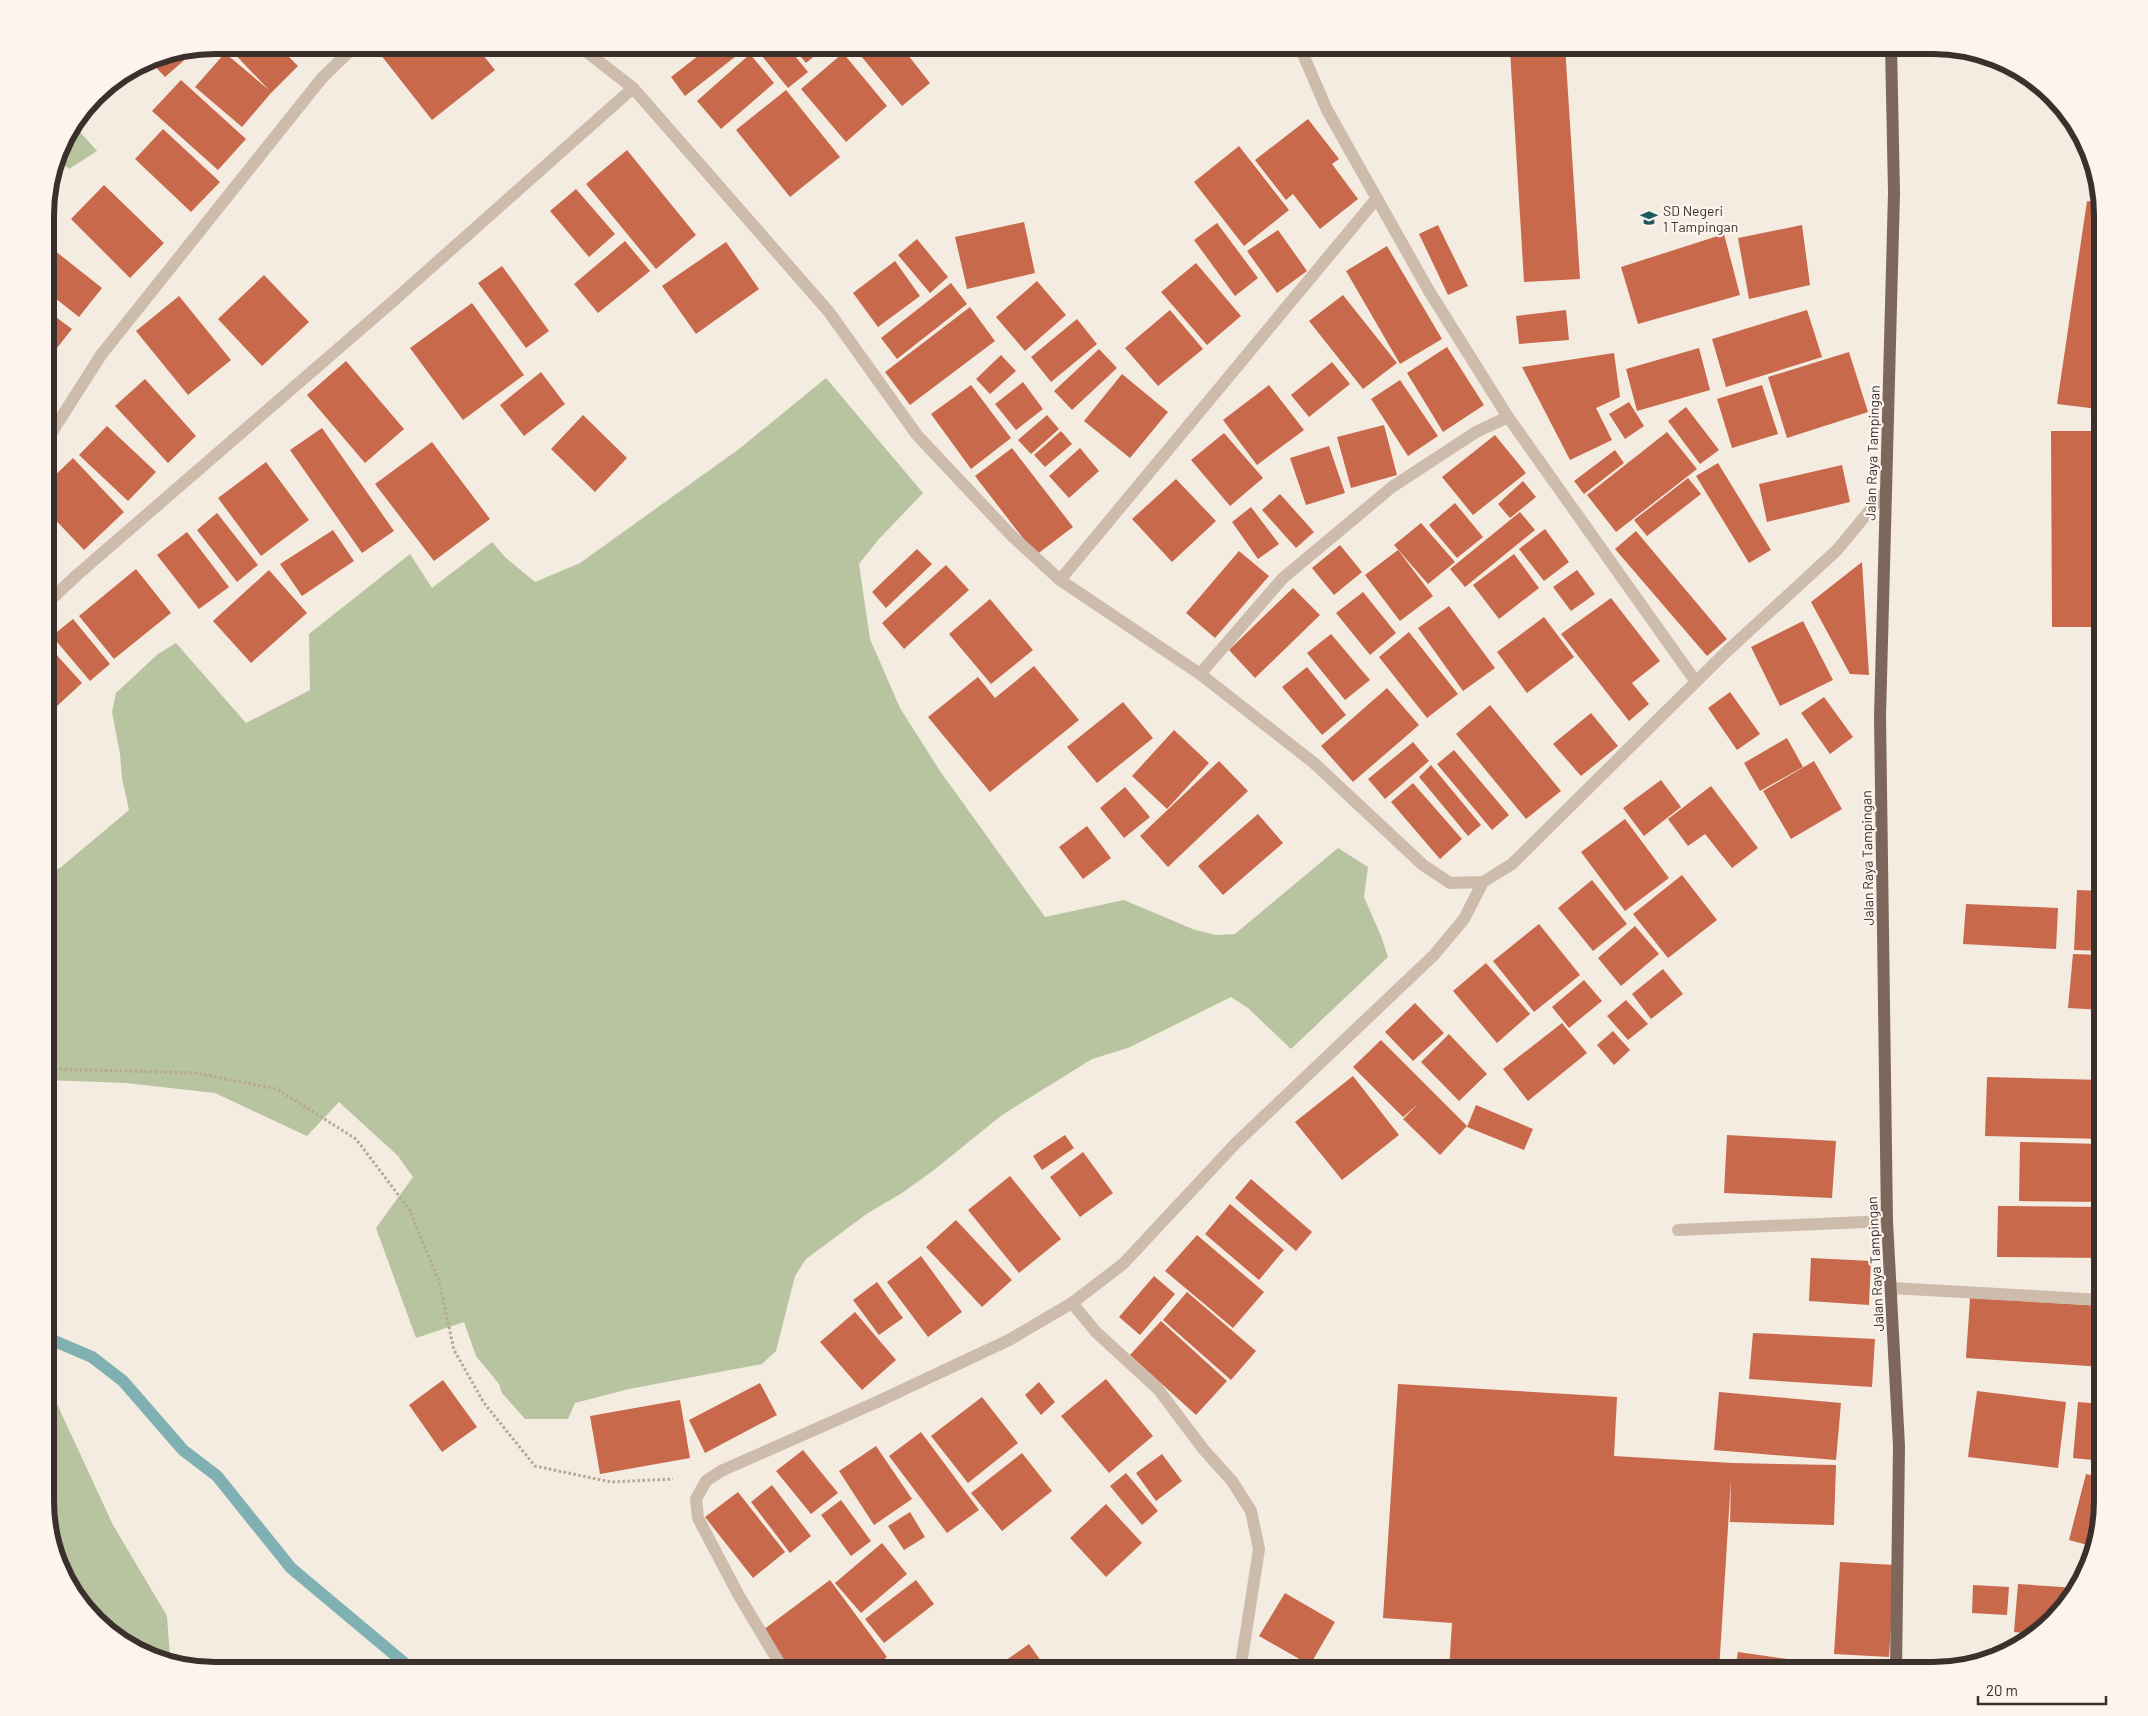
<svg xmlns="http://www.w3.org/2000/svg" width="2148" height="1716" viewBox="0 0 2148 1716" font-family="Barlow,sans-serif">
  <rect width="100%" height="100%" fill="#f4ebe1"/>
  <path fill="#b8c4a0" d="M74,125L97,151L69,169L57,159L62,140Z
    M826,378L923,493L879,539L859,564L870,639L900,708L940,771L1045,917L1124,900L1195,930L1216,935L1235,934L1338,848L1368,867L1364,897L1381,936L1388,957L1291,1049L1248,1008L1231,997L1128,1048L1092,1059L1002,1115L934,1170L902,1193L868,1213L806,1259L795,1276L776,1351L762,1364L629,1389L575,1403L568,1419H525L502,1393L499,1384L476,1356L464,1322L416,1338L376,1228L413,1177L398,1156L339,1102L307,1136L215,1093L126,1083L45,1080V872L60,868L129,810L122,778L120,754L112,712L116,693L158,654L176,643L246,723L310,690L309,634L410,554L432,588L492,542L505,557L535,582L580,563L739,449Z
    M45,1378L113,1525L167,1616L170,1658L169,1663L160,1662L103,1629L63,1577L45,1512Z"/>
  <g fill="none" stroke-linecap="round" stroke-linejoin="round">
    <path stroke="#7fb0b2" stroke-width="12" d="M45,1337L92,1357L123,1381L183,1450L217,1476L291,1568L414,1671"/>
  </g>
  <path fill="#c8694b" d="M226,45H277L298,66L271,93L242,127L195,87L225,53L269,90Z
    M373,45H475L495,70L432,120Z
    M712,45H734L740,53L685,96L671,77Z
    M753,45H786L808,72L788,88Z
    M791,45H828L806,63Z
    M852,45H900L930,83L902,106Z
    M1053,45H1071L1059,53Z
    M1678,45H1735V47L1678,49Z
    M1761,45H1812L1813,51L1762,56Z
    M1565,46L1580,279L1524,282L1510,50Z
    M197,49L165,77L148,59L150,58Z
    M843,53L887,106L846,142L801,89Z
    M750,54L774,83L721,129L697,101Z
    M181,80L246,139L218,170L152,111Z
    M786,90L840,157L790,197L736,130Z
    M1308,119L1339,159L1332,164L1358,199L1320,229L1293,194L1286,200L1255,160Z
    M163,129L220,182L191,212L135,159Z
    M1239,146L1289,210L1244,246L1194,182Z
    M627,150L696,235L656,269L586,184Z
    M104,185L164,243L130,278L71,219Z
    M576,189L615,234L589,257L550,211Z
    M2087,201L2100,203L2103,215V374L2098,409L2057,404Z
    M1024,222L1035,273L967,289L955,237Z
    M1217,223L1258,278L1235,296L1194,240Z
    M1438,225L1468,286L1448,295L1419,234Z
    M1802,225L1810,285L1749,299L1738,238Z
    M1278,230L1307,271L1277,293L1247,251Z
    M1724,234L1740,295L1638,324L1621,267Z
    M917,239L948,277L930,293L898,255Z
    M625,241L650,271L598,313L574,284Z
    M726,242L759,289L696,334L662,286Z
    M45,243L102,288L79,317L45,290Z
    M1387,246L1442,339L1400,364L1346,271Z
    M895,261L920,296L878,327L853,293Z
    M1196,263L1241,316L1207,345L1161,292Z
    M502,266L549,331L526,348L478,283Z
    M264,275L309,322L262,366L218,319Z
    M1037,281L1066,315L1025,351L996,317Z
    M951,283L967,304L897,359L881,338Z
    M1343,295L1397,363L1363,389L1309,321Z
    M179,296L231,360L188,395L136,331Z
    M472,303L524,375L463,420L410,348Z
    M970,307L995,341L910,405L885,372Z
    M45,309L72,329L45,363Z
    M1170,310L1203,349L1158,386L1125,348Z
    M1566,310L1569,340L1519,344L1516,316Z
    M1807,310L1822,357L1726,387L1712,339Z
    M1077,319L1097,344L1051,382L1031,357Z
    M1447,347L1484,405L1443,432L1407,373Z
    M1699,348L1710,390L1637,411L1626,369Z
    M1099,349L1117,368L1072,410L1054,391Z
    M1849,352L1868,412L1787,438L1768,377Z
    M1614,353L1620,397L1596,408L1612,440L1570,460L1522,367Z
    M1001,355L1016,371L990,394L976,379Z
    M346,361L404,429L365,463L307,395Z
    M1332,362L1350,384L1309,417L1291,395Z
    M541,372L565,404L524,436L500,405Z
    M1122,374L1168,412L1130,458L1084,421Z
    M145,379L196,436L168,463L115,406Z
    M1400,380L1438,436L1408,456L1371,399Z
    M1023,382L1043,409L1016,430L995,404Z
    M971,385L1011,438L971,469L931,414Z
    M1269,385L1304,430L1257,465L1223,420Z
    M1762,385L1778,434L1732,448L1717,399Z
    M1629,402L1644,426L1625,439L1609,414Z
    M45,406L55,414L45,426Z
    M1686,407L1719,450L1700,464L1668,421Z
    M583,415L627,458L595,492L551,449Z
    M1047,415L1059,429L1031,454L1018,440Z
    M1384,425L1397,475L1351,488L1337,437Z
    M107,426L156,472L128,501L79,455Z
    M322,428L394,531L362,553L290,450Z
    M1061,431L1072,444L1045,467L1034,455Z
    M2051,431H2093L2094,627H2052Z
    M1667,432L1697,469L1616,532L1587,495Z
    M1224,433L1263,478L1230,506L1191,460Z
    M1495,435L1526,473L1473,515L1442,477Z
    M432,442L490,519L434,561L375,484Z
    M1329,446L1345,493L1306,505L1290,458Z
    M1012,448L1073,527L1036,555L975,476Z
    M1080,448L1099,471L1069,498L1049,476Z
    M1615,450L1624,463L1584,494L1574,481Z
    M73,458L124,512L84,550L45,509V485Z
    M266,462L309,520L261,556L218,498Z
    M1718,463L1771,550L1749,563L1696,476Z
    M1842,465L1850,502L1767,522L1759,484Z
    M1688,478L1701,494L1647,536L1634,520Z
    M1176,479L1216,521L1172,562L1132,519Z
    M1523,481L1536,497L1510,518L1498,504Z
    M1280,494L1314,532L1296,548L1262,510Z
    M1455,503L1483,537L1457,558L1429,525Z
    M1251,507L1279,544L1258,559L1232,522Z
    M1520,512L1535,530L1465,587L1450,569Z
    M217,513L258,565L237,582L197,530Z
    M1421,523L1455,562L1428,584L1394,545Z
    M1545,529L1569,562L1544,581L1519,549Z
    M333,530L354,561L302,596L280,564Z
    M1636,531L1727,639L1707,656L1615,549Z
    M187,532L229,587L199,609L157,555Z
    M1340,545L1362,572L1334,595L1312,568Z
    M917,549L932,564L886,608L872,592Z
    M1398,550L1433,596L1400,621L1365,575Z
    M1239,551L1269,576L1215,638L1186,613Z
    M1514,554L1539,588L1499,619L1473,585Z
    M1862,562L1869,675L1850,674L1811,602Z
    M946,565L969,590L904,649L882,623Z
    M136,569L171,613L114,659L79,616Z
    M269,570L307,613L251,663L213,621Z
    M1577,570L1595,594L1571,611L1553,587Z
    M1293,588L1320,615L1255,678L1229,650Z
    M1363,592L1396,633L1370,655L1336,613Z
    M1611,598L1660,661L1632,683L1649,704L1629,721L1561,634Z
    M990,599L1033,650L991,684L949,634Z
    M1449,606L1495,668L1463,691L1418,628Z
    M1544,617L1574,657L1527,693L1497,652Z
    M73,619L110,664L90,681L52,636Z
    M1803,621L1833,680L1780,706L1751,647Z
    M1409,632L1458,694L1427,718L1379,657Z
    M1331,634L1370,680L1345,700L1307,653Z
    M45,642L82,683L45,717Z
    M1034,666L1079,720L990,792L928,717L978,677L995,698Z
    M1307,667L1346,715L1322,735L1282,687Z
    M1387,688L1419,725L1353,782L1321,746Z
    M1730,692L1760,734L1737,750L1708,708Z
    M1824,697L1853,737L1830,754L1801,713Z
    M1123,702L1153,738L1097,783L1067,747Z
    M1490,705L1561,791L1526,819L1456,734Z
    M1591,713L1618,746L1581,776L1553,744Z
    M1174,730L1209,763L1167,809L1132,776Z
    M1787,738L1803,767L1760,791L1744,763Z
    M1413,742L1429,761L1385,799L1368,779Z
    M1454,750L1509,815L1492,830L1437,764Z
    M1219,761L1248,791L1168,867L1140,836Z
    M1814,761L1842,809L1791,839L1763,791Z
    M1431,765L1481,825L1468,836L1419,777Z
    M1661,780L1681,807L1644,836L1623,808Z
    M1413,783L1462,839L1440,859L1391,802Z
    M1711,786L1758,848L1732,868L1705,834L1688,846L1668,819Z
    M1125,787L1150,817L1124,838L1100,808Z
    M1258,814L1283,843L1223,895L1198,866Z
    M1625,819L1669,878L1625,911L1581,852Z
    M1087,826L1111,858L1083,879L1059,847Z
    M1682,875L1717,920L1668,958L1633,914Z
    M1592,880L1627,924L1593,951L1558,908Z
    M2077,890L2103,891V951L2074,950Z
    M1966,904L2058,908L2056,949L1963,944Z
    M1539,924L1580,975L1534,1012L1493,961Z
    M1635,926L1659,954L1621,986L1598,958Z
    M2073,954L2103,955V1010L2068,1008Z
    M1486,963L1530,1014L1497,1043L1453,991Z
    M1663,969L1683,994L1651,1019L1632,994Z
    M1584,980L1602,1001L1569,1028L1552,1007Z
    M1626,1000L1648,1024L1628,1040L1607,1016Z
    M1415,1003L1444,1033L1413,1061L1385,1032Z
    M1562,1023L1587,1053L1528,1101L1503,1069Z
    M1613,1031L1630,1050L1614,1065L1597,1045Z
    M1449,1034L1487,1074L1459,1101L1421,1062Z
    M1381,1040L1467,1126L1440,1155L1403,1119L1418,1104L1403,1117L1353,1067Z
    M1353,1076L1399,1135L1342,1180L1295,1122Z
    M1987,1077L2103,1080V1139L1985,1136Z
    M1476,1105L1533,1129L1524,1150L1467,1127Z
    M1065,1135L1074,1148L1042,1170L1033,1156Z
    M1727,1135L1836,1141L1832,1198L1724,1193Z
    M2020,1142L2103,1144V1202L2019,1201Z
    M1083,1152L1113,1193L1080,1217L1050,1177Z
    M1010,1176L1061,1239L1019,1273L968,1210Z
    M1251,1179L1312,1232L1296,1251L1235,1198Z
    M1230,1204L1284,1250L1259,1280L1205,1234Z
    M1998,1206L2103,1207V1258L1997,1257Z
    M956,1220L1012,1280L982,1307L926,1247Z
    M1197,1235L1264,1292L1233,1328L1165,1271Z
    M921,1256L962,1312L928,1337L887,1282Z
    M1811,1258L1871,1261L1869,1305L1809,1301Z
    M1154,1276L1175,1294L1140,1335L1119,1317Z
    M877,1282L903,1318L879,1335L853,1300Z
    M1187,1292L1256,1351L1231,1380L1163,1320Z
    M1970,1298L2103,1306V1367L1966,1358Z
    M855,1312L896,1360L862,1390L820,1342Z
    M1161,1321L1227,1381L1196,1415L1130,1355Z
    M1753,1333L1875,1339L1872,1387L1749,1379Z
    M1106,1379L1153,1436L1109,1473L1061,1416Z
    M443,1380L477,1427L442,1452L409,1405Z
    M1039,1382L1055,1402L1041,1415L1025,1395Z
    M760,1383L777,1415L705,1453L689,1420Z
    M1398,1384L1617,1397L1614,1456L1732,1463L1836,1465L1834,1525L1730,1522L1731,1479L1719,1671H1449L1452,1623L1383,1618Z
    M1977,1391L2066,1402L2058,1468L1968,1457Z
    M1719,1392L1841,1403L1836,1460L1714,1450Z
    M982,1397L1018,1443L968,1483L931,1436Z
    M680,1400L690,1458L600,1474L590,1416Z
    M2078,1402L2103,1404V1461L2073,1458Z
    M921,1432L979,1510L947,1533L889,1456Z
    M876,1446L912,1499L874,1525L839,1471Z
    M803,1450L838,1493L811,1514L776,1471Z
    M1022,1453L1052,1491L1002,1531L971,1493Z
    M1162,1454L1182,1481L1156,1501L1136,1473Z
    M1126,1473L1158,1511L1142,1525L1110,1486Z
    M2086,1474L2103,1478V1502L2095,1547L2069,1540Z
    M772,1485L811,1536L790,1553L751,1502Z
    M738,1492L785,1552L753,1578L705,1517Z
    M841,1500L871,1541L851,1556L821,1515Z
    M1106,1504L1142,1543L1106,1577L1070,1538Z
    M910,1512L925,1537L904,1550L888,1526Z
    M882,1543L907,1574L861,1613L835,1583Z
    M1840,1562L1895,1565L1889,1657L1834,1654Z
    M830,1580L887,1657L869,1671H792L763,1630Z
    M916,1580L934,1604L884,1643L865,1619Z
    M2018,1584L2076,1588L2061,1613L2034,1634L2014,1632Z
    M1973,1585L2009,1587L2007,1615L1972,1613Z
    M1285,1593L1335,1622L1310,1665L1259,1636Z
    M1029,1644L1048,1671H991Z
    M1738,1652L1794,1660L1792,1671H1735Z
    M1975,1657L1987,1658H1988L1975,1661Z
    M1803,1663L1887,1667L1886,1671H1803Z"/>
  <g fill="none" stroke-linecap="round" stroke-linejoin="round">
    <path stroke="#b9a596" stroke-width="3" stroke-dasharray="2.5 2.5" stroke-linecap="butt" d="M45,1072L58,1069L195,1073L277,1089L356,1139L409,1209L439,1281L454,1350L484,1403L535,1466L611,1482L673,1479"/>
    <path stroke="#cdbbac" stroke-width="12" d="M1678,1230L1887,1221"/>
    <path stroke="#cdbbac" stroke-width="12" d="M578,45L633,88L829,312L917,435L1011,535L1060,580L1200,674L1314,763L1423,865L1450,883L1483,882L1512,864L1724,654L1837,550L1885,492
      M1299,45L1327,110L1429,291L1508,417L1696,682
      M45,443L101,355L322,78L356,45
      M1060,580L1377,198
      M45,605L77,575L391,303L633,88
      M1200,674L1283,578L1392,487L1476,432L1508,417
      M1891,1288L2103,1300
      M1072,1303L1096,1332L1158,1389L1204,1450L1232,1481L1251,1511L1259,1549L1240,1671
      M784,1671L738,1594L698,1518L696,1499L706,1481L721,1471L877,1402L1009,1340L1072,1303L1123,1264L1236,1143L1434,955L1464,919L1483,882"/>
    <path stroke="#7d675c" stroke-width="12" d="M1891,45L1894,193L1880,716L1887,1221L1899,1446L1896,1671"/>
  </g>
  <defs>
    <g id="school-bare" transform="scale(1.35)"><path d="M0-5L7-2L0 1L-7-2ZM-4 1L0 2.5L4 1V4Q0 6-4 4Z" fill="#1f5a5e" stroke="#fbf5ee" stroke-width="2.5" paint-order="stroke"/></g>
  </defs>
  <g fill-rule="evenodd">
    <use href="#school-bare" x="1649" y="218"/>
  </g>
  <g text-anchor="middle" dominant-baseline="central" stroke-width="4.5" stroke-linejoin="round" paint-order="stroke">
    <g font-size="14" fill="#3b302b" stroke="#fbf5ee" text-anchor="start">
      <text x="1663" y="210">SD Negeri<tspan x="1663" dy="16">1 Tampingan</tspan></text>
    </g>
    <g font-size="14" fill="#3b302b" stroke="#fbf5ee">
      <text transform="translate(1872 453) rotate(-88)">Jalan Raya Tampingan</text>
      <text transform="translate(1867 858) rotate(-91)">Jalan Raya Tampingan</text>
      <text transform="translate(1875 1264) rotate(-93)">Jalan Raya Tampingan</text>
    </g>
  </g>
  <path d="M0 0H2148V1716H0ZM215 54H1933A161 161 0 0 1 2094 215V1501A161 161 0 0 1 1933 1662H215A161 161 0 0 1 54 1501V215A161 161 0 0 1 215 54Z" fill="#fbf5ee" fill-rule="evenodd"/>
  <path fill="none" stroke="#3b302b" stroke-width="6" d="M215 54H1933A161 161 0 0 1 2094 215V1501A161 161 0 0 1 1933 1662H215A161 161 0 0 1 54 1501V215A161 161 0 0 1 215 54Z"/>
  <path d="M1978 1696v8h128v-8" fill="none" stroke="#3b302b" stroke-width="2.5"/>
  <text x="1986" y="1696" font-size="15" fill="#3b302b" stroke="#fbf5ee" stroke-width="4" paint-order="stroke">20 m</text>
</svg>
